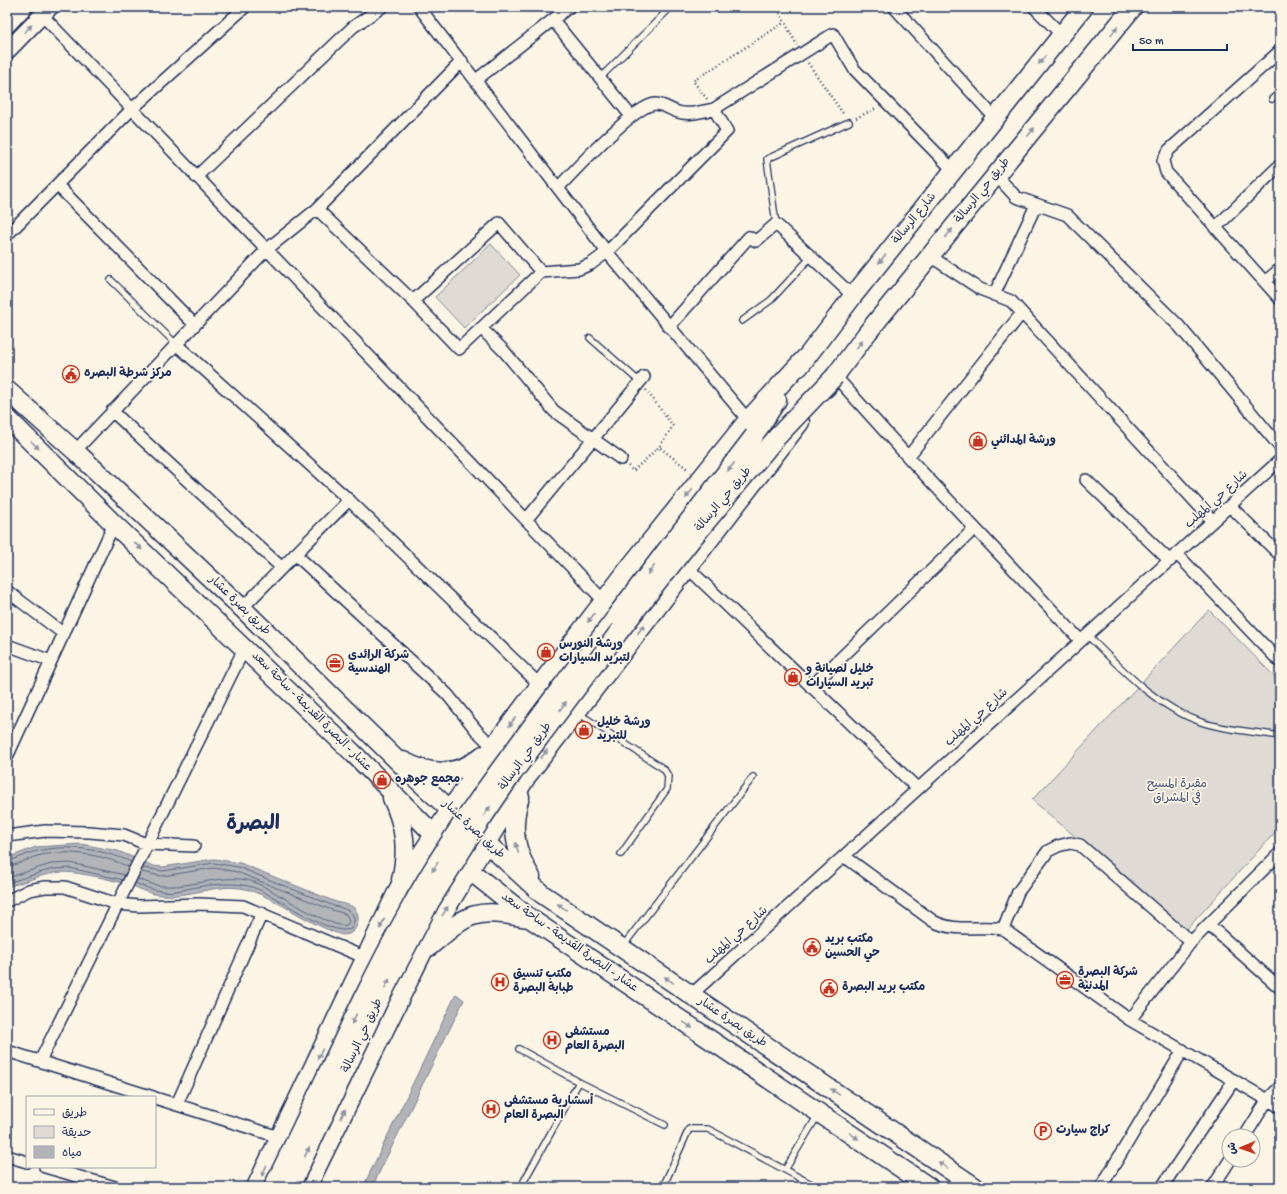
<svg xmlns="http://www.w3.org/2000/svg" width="1287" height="1194" viewBox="0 0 1287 1194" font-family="'Gochi Hand','Playpen Sans Arabic',sans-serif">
  <rect width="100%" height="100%" fill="#fcf5e5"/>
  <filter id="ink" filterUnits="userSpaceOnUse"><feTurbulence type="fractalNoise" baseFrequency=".025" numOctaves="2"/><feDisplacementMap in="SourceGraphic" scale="8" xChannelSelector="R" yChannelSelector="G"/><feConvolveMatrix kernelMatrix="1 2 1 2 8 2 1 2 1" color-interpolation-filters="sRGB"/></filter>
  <g filter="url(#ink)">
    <path fill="#dfdbd4" stroke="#7d8599" d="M491,244L520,275L464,328L435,297Z
      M1209,610L1280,682V827L1186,930L1032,800Z"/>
    <path fill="#b2b4b8" stroke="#767f94" d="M81,844L118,851L153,866L163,867L214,859L240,863L336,902C340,903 347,904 351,906C365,913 357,940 339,934C307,923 282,902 252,891C222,880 192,898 162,895C151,895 141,889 130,885C112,880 71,869 53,873C38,876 22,883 7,887V858L36,847Z
      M456,994L464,1000L372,1187H363Z"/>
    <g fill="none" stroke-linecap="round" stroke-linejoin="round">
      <path stroke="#576482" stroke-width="1" d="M7,861C17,860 27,853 37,851C67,844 103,849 131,862
        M7,866C17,866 27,859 37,856C66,849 102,854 129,867
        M7,878L51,864L70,863L125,875
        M138,879C146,882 155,886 164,886C194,888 224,872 254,882C273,889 331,930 347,925L349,921L346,914L332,910L237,872L214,868L162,876L141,872
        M7,883L52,869L70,868L123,880
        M135,883C144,887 152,890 161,891C174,893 185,889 197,887C214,884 235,882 252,887C276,894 328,937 351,929C360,913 347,909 334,906L238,867L214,863L163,871L143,868"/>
      <g stroke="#1b2f5e" stroke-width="8">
        <path id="lane" d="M600,78L671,7
          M1272,99L1280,92
          M776,224L767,159L849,122
          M111,280L176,344
          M742,321L771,300L811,257
          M590,338L640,382
          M1087,635C1121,668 1156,707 1201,722C1224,730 1256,732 1280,736
          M578,713L664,769L668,776L667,789L621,854
          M623,946L753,777
          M519,1049L579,1082L665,1125
          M785,1170L818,1115
          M522,1187L524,1181L579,1082
          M663,1187L689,1129H708L817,1187"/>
      </g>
      <g stroke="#1b2f5e" stroke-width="14">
        <path id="street" d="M419,7L607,252L748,420
          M894,7L995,118
          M1034,7L1062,35
          M42,15L604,601
          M553,20L631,116
          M1280,51L1169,150L1163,161L1166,172L1280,299
          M476,80L569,7
          M996,175L1016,197L1067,215L1179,326L1280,447
          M196,177L353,27L382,7
          M57,185L195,325
          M558,188C574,171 635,105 655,104C664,104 670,110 678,112C689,116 703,111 714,109
          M317,209L413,301L459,349L541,272L579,269L591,264L607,252L727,131L714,109L833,34L854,69L954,171
          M1215,228L1280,165
          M7,235L131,110L245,7
          M930,256L980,289L1011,301L1213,521
          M1265,282L1280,269
          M994,295L1036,205
          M413,301L499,223L541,272
          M669,327L749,237L756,241L776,224L853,296
          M481,328L504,351L554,411L621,459
          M176,344L349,500L540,685
          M835,376L908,457L1081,641
          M112,411L281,567
          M75,451L266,250L317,209L462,61
          M908,457L1021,314
          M1086,480L1170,561
          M1230,506L1280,555
          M526,520L644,377
          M295,554L447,694L477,731L493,747
          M1177,554L1280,662
          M688,568L918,789
          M7,591L64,634
          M242,608L349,500
          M7,645L51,661
          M811,687L975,528
          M7,757L114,524
          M7,836L45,831L89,832L124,835L146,844L194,846
          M844,856L933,921C955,933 979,925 1003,929L1130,1020L1280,1107
          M7,901L29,890L45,887H65L117,904L139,906L199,904L243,906L366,958
          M1209,925L1280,988
          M1003,929L1018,892L1048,851L1058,846L1070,843L1080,845L1191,942
          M691,995L1280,460
          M1130,1020L1191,942L1280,853
          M7,1051L153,1097
          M40,1061L245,647
          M155,1098L279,1137
          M177,1104L262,913
          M1245,1136L1268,1099L1280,1087
          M7,1156L27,1162
          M45,1167L115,1187
          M1101,1187L1183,1050
          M1162,1187L1234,1080
          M1213,1187L1230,1160"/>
      </g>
      <g stroke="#1b2f5e" stroke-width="19">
        <path id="secondary" d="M7,25L24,7
          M7,51L50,7"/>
      </g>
      <g stroke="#1b2f5e" stroke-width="21">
        <path id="primary" d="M799,367L853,296L1084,7
          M826,388L868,332L1133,7
          M7,390L75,451L242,608L411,774L542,894L975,1187
          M7,418L114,524L352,752L469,870L531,919L929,1187
          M754,436L777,400
          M403,761C431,776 459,776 483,755
          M520,797C510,827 515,851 531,877
          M392,798C405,826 408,850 401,880
          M429,947C470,912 473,908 528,918
          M256,1187L399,888L451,809L493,747L629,568L748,420L805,358
          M307,1187L436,925L527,776L800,422"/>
      </g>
      <path stroke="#1b2f5e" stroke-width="2.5" stroke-dasharray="1 3" stroke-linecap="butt" d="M779,7L777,8L797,45
        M808,63L844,115
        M707,99L693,81L785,22
        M856,118L877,108
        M646,390L673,426L659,447L689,470
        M628,466L633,471L659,447"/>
      <use href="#lane" stroke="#fcf5e5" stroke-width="5.5"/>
      <use href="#street" stroke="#fcf5e5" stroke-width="11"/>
      <use href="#secondary" stroke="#fcf5e5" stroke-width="16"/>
      <use href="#primary" stroke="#fcf5e5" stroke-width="18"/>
      <g stroke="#1b2f5e" stroke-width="21" stroke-linecap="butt">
        <path id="primary-bridge" d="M616,616L754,436
          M273,1187C318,1097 357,1004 406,916C454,826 517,746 578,665
          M290,1187L378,1002L430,902L479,823L513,773L618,633L692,539L776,438L835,376"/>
      </g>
      <use href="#primary-bridge" stroke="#fcf5e5" stroke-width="18"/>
    </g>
    <defs><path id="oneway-solid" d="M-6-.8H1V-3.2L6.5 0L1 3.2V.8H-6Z"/></defs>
    <g fill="#8c92a2">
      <use href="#oneway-solid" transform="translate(28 29) rotate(-46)"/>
      <use href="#oneway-solid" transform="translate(1114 31) rotate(-51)"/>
      <use href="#oneway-solid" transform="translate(1042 60) rotate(129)"/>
      <use href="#oneway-solid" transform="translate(1031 132) rotate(-51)"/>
      <use href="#oneway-solid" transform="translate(949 233) rotate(-51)"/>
      <use href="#oneway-solid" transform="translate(882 259) rotate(129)"/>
      <use href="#oneway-solid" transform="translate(859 345) rotate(-53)"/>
      <use href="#oneway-solid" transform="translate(35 445) rotate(45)"/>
      <use href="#oneway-solid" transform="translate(731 467) rotate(127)"/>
      <use href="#oneway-solid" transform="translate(689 494) rotate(129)"/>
      <use href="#oneway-solid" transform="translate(138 546) rotate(43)"/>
      <use href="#oneway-solid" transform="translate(651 570) rotate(128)"/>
      <use href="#oneway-solid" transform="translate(591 618) rotate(127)"/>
      <use href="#oneway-solid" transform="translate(641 629) rotate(-52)"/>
      <use href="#oneway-solid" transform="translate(563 706) rotate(-53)"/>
      <use href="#oneway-solid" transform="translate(512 722) rotate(127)"/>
      <use href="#oneway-solid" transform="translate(544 754) rotate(-53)"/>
      <use href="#oneway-solid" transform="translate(487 811) rotate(-56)"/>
      <use href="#oneway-solid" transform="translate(517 848) rotate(-106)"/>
      <use href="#oneway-solid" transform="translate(435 867) rotate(122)"/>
      <use href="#oneway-solid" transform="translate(562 907) rotate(-146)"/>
      <use href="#oneway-solid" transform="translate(445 911) rotate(-59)"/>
      <use href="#oneway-solid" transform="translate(382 924) rotate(115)"/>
      <use href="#oneway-solid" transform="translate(669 980) rotate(-146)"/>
      <use href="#oneway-solid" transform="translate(387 984) rotate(-63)"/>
      <use href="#oneway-solid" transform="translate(354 1019) rotate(115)"/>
      <use href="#oneway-solid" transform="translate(688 1025) rotate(34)"/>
      <use href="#oneway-solid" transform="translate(320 1054) rotate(116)"/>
      <use href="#oneway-solid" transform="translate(835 1092) rotate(-146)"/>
      <use href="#oneway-solid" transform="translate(343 1114) rotate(-64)"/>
      <use href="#oneway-solid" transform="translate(854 1136) rotate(34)"/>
      <use href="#oneway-solid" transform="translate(307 1152) rotate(-64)"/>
      <use href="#oneway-solid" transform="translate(943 1165) rotate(-146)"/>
      <use href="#oneway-solid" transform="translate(264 1171) rotate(115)"/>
    </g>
  </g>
  <defs>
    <g id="civic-ring" transform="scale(0.9)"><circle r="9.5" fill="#fcf5e5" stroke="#c8321e" stroke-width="1.5"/><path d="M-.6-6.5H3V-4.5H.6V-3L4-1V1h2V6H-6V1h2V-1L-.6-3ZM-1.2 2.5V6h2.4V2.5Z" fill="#c8321e"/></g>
    <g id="shop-ring" transform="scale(0.9)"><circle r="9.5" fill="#fcf5e5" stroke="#c8321e" stroke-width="1.5"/><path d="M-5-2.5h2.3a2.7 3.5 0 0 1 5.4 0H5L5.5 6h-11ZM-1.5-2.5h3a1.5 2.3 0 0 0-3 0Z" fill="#c8321e"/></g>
    <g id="office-ring" transform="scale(0.9)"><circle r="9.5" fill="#fcf5e5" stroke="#c8321e" stroke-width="1.5"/><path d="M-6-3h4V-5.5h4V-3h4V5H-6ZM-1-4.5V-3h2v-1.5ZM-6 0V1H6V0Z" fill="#c8321e"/></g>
    <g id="hospital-ring" transform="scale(0.9)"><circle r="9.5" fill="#fcf5e5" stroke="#c8321e" stroke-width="1.5"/><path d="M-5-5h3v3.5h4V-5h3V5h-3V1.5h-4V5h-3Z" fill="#c8321e"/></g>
    <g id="parking-ring" transform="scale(0.9)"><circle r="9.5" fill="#fcf5e5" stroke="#c8321e" stroke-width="1.5"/><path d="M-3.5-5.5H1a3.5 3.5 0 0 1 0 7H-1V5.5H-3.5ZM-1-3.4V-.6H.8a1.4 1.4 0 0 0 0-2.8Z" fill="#c8321e"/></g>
  </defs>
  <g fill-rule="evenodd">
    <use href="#civic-ring" x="71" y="374"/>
    <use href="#shop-ring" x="978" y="441"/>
    <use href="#shop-ring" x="546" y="652"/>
    <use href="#office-ring" x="335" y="663"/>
    <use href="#shop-ring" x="793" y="677"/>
    <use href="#shop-ring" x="584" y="730"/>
    <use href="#shop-ring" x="382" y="780"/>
    <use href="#civic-ring" x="812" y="947"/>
    <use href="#office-ring" x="1065" y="980"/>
    <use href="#hospital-ring" x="500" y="982"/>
    <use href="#civic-ring" x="829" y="988"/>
    <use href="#hospital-ring" x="552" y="1040"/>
    <use href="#hospital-ring" x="491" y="1109"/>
    <use href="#parking-ring" x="1043" y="1131"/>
  </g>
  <g text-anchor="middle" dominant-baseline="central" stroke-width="3.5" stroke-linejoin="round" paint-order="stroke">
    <g font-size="12" fill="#1b2f5e" stroke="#fcf5e5">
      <text transform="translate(983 191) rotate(-51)">طريق حي الرسالة</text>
      <text transform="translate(915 219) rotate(-51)">شارع الرسالة</text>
      <text transform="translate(724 500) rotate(-50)">طريق حي الرسالة</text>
      <text transform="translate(1217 500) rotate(-42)">شارع حي المهلب</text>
      <text transform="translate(239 606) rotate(44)">طريق بصرة عشار</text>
      <text transform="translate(311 712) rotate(45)">عشار - البصرة القديمة - ساحة سعد</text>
      <text transform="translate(977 718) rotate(-42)">شارع حي المهلب</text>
      <text transform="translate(526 757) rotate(-54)">طريق حي الرسالة</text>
      <text transform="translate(473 830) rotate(43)">طريق بصرة عشار</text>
      <text transform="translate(737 936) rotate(-42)">شارع حي المهلب</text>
      <text transform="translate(569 943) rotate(35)">عشار - البصرة القديمة - ساحة سعد</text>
      <text transform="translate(732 1023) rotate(34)">طريق بصرة عشار</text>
      <text transform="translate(363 1036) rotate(-65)">طريق حي الرسالة</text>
    </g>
    <g font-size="12" font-weight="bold" fill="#1b2f5e" stroke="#fcf5e5" text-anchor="start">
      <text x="84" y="374">مركز شرطة البصره</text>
      <text x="991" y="441">ورشة المدائني</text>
      <text x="559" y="645">ورشة النورس<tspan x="559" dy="14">لتبريد السيارات</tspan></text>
      <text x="348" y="656">شركة الرائدي<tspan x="348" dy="14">الهندسية</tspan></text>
      <text x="806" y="670">خليل لصيانة و<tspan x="806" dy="14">تبريد السيارات</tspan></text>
      <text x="597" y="723">ورشة خليل<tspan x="597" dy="14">للتبريد</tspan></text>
      <text x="395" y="780">مجمع جوهره</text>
      <text x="825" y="940">مكتب بريد<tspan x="825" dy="14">حي الحسين</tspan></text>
      <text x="1078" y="973">شركة البصرة<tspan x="1078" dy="14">المدنية</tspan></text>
      <text x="513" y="975">مكتب تنسيق<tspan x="513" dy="14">طبابة البصرة</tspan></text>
      <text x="842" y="988">مكتب بريد البصرة</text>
      <text x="565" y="1033">مستشفى<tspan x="565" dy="14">البصرة العام</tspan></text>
      <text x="504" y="1102">أسشارية مستشفى<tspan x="504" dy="14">البصرة العام</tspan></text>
      <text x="1056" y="1131">كراج سيارت</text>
    </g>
    <g font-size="12" fill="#425176" stroke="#fcf5e5">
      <text x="1177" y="785">مقبرة المسيح<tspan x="1177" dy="14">في المشراق</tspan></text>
    </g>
    <g font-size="20" font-weight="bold" fill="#1b2f5e" stroke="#fcf5e5">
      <text x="253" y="825">البصرة</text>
    </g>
  </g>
  <rect width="1287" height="1194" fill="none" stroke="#fcf5e5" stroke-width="24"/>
  <rect x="12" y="12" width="1263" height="1170" fill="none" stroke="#1b2f5e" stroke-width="1.5" filter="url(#ink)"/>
  <rect x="26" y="1096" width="130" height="72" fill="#fcf5e5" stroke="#a2a6af"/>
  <rect x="34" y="1109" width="20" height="6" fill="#fcf5e5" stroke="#a2a6af"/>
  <text x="62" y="1116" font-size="12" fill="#1b2f5e">طريق</text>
  <rect x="34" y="1126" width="20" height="12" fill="#dfdbd4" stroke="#a2a6af"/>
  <text x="62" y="1136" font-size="12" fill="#1b2f5e">حديقة</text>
  <rect x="34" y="1146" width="20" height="12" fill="#b2b4b8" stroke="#a2a6af"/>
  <text x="62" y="1156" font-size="12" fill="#1b2f5e">مياه</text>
  <g transform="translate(1241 1148) rotate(268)"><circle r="19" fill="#fcf5e5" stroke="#a2a6af"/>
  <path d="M0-3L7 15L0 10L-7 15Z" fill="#c8321e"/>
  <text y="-6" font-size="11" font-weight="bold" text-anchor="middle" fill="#1b2f5e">ش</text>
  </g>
  <path d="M1133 44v6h94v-6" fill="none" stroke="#1b2f5e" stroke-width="2"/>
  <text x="1139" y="44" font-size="12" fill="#1b2f5e" stroke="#fcf5e5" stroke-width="3" paint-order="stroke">50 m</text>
</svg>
